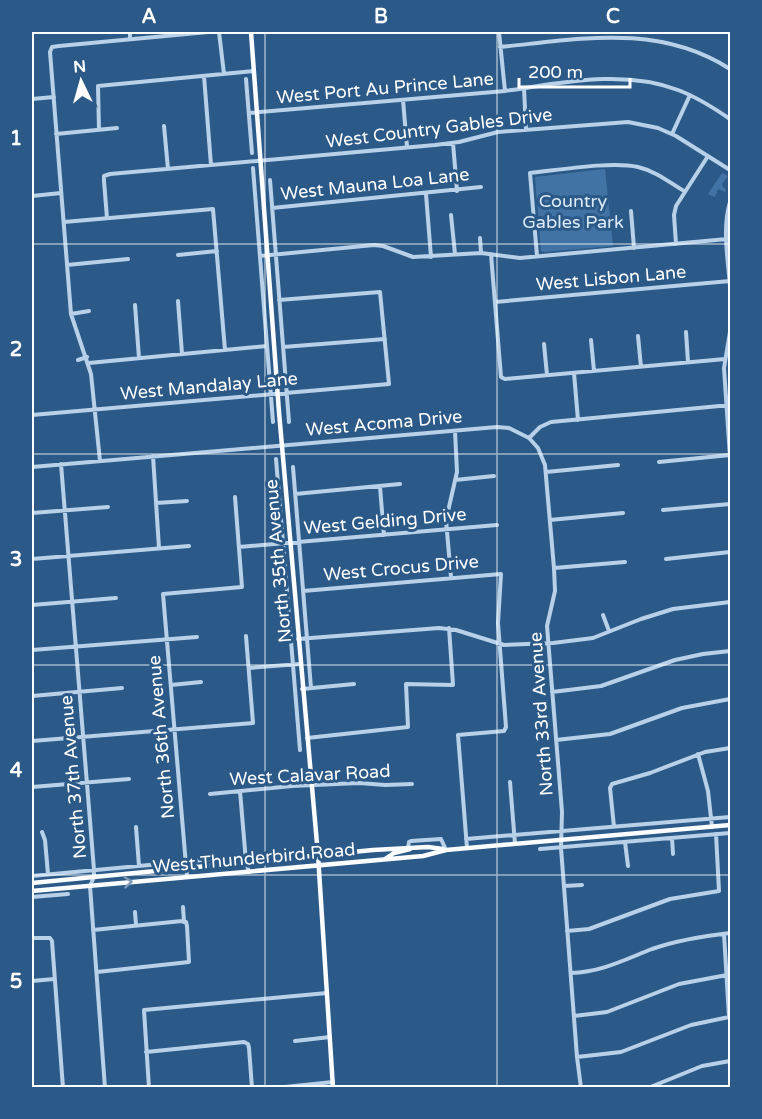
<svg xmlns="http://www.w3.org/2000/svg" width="762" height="1119" viewBox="0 0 762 1119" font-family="'Varela Round',sans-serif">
  <rect width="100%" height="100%" fill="#2c5a88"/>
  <path fill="#4174a4" d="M605,169L613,246L544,252L541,251L535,177Z
    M722,173L728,176L722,184L723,187L726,189L725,192L718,189L715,197L708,194Z"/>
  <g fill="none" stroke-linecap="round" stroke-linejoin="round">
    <path stroke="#b8d1e8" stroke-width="4" d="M130,32V39
      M219,32L224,74
      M499,32L505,91
      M500,47C581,39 658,23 730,69
      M204,76L211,165
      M246,79L252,153
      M524,88L526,130
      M32,99L54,97
      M403,100L407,147
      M249,113L505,91C561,83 623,69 678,90C697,97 714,108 730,119
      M164,126L168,169
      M99,130L98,86L254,71
      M56,134L117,128
      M672,134L690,95
      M453,143L457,191
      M253,168L273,422
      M270,180L289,422
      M426,194L431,257
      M32,196L61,193
      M730,202C722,229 728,259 730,286
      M272,208L481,187
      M631,211L634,248
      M451,215L455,254
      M107,218L104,181V176L110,174L435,145L459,142L498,132L628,122L658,128L676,136L730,170
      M64,222L213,209L225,350
      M480,238L481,253
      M676,244L674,215L676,206L708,156
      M491,254L501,377L505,379L725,359
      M178,255L217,251
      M260,256L374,245L383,246L413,257L481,253L520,258L727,239
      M537,256L530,173C559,170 611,161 638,167C655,171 669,182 684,191
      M67,265L128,259
      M178,301L182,354
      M495,302L730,281
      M135,305L139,358
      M71,314L89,311
      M686,332L688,362
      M730,332L724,368L730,457
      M638,336L641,367
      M591,340L594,371
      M544,344L547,375
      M283,347L385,339
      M78,360L87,357
      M89,363L267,346
      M574,373L578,420
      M32,415L389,384L380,292L279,300
      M529,438L538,448L545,465L554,568L555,591L547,626L562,812L561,848L577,1057L581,1088
      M153,456L159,548
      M276,459L300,750
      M100,461L91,374L71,314L50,52L52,47L59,46L208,32
      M659,462L730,455
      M61,464L94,870V877L90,886L105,1088
      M32,467L497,427L509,428L529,438L540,427L551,422L730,405
      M293,467L311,688
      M546,472L618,465
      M455,480L494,476
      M380,487L384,535
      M295,494L400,484
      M156,503L187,501
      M663,510L730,504
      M32,513L108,507
      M550,520L623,513
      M239,547L497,525
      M32,559L189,546
      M666,559L730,552
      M554,568L625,562
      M451,577L446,520L457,472L455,431
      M303,591L501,574L498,623L506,727L504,731L458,735L467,848
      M32,605L116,598
      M603,615L609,631
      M298,639L439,628L456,630L504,645L553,643L593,638L641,619L673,609L730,602
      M32,650L197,637
      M249,668L300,664
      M171,685L201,682
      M302,689L354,684
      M552,692L601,686L675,660L703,654L730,651
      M32,696L122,688
      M307,738L408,727L406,684L453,685L449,628
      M556,740L610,734L682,708L730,699
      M32,741L253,723L246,636
      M698,754L708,791L712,827
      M510,782L515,844
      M32,787L129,779
      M240,791L246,862L249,872
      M210,794L292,786L359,783L385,785L412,784
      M136,827L139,866
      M614,827L610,788L612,784L650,773L705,752L730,748
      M42,832L45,840L48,874
      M672,838L673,854
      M466,839L730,817
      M625,842L628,866
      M408,848L409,842L411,841L441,839L446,850
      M540,849L730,833
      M32,876L213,859
      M187,877L163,594L242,587L235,497
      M564,886L582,885
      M32,897L68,894
      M183,907L184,922
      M135,912L136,925
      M93,930L182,921L186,922L187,926L189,962L97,972
      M567,931L589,929L670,899L719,891L716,834
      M32,938H50L52,941L63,1088
      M571,973C601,972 624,960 652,949C678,940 703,936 730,933
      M32,981L54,979
      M574,1016L607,1012L679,984L727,975
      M295,1041L330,1037
      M146,1052L244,1042L248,1044L249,1048L252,1088
      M577,1057L621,1052L691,1025L729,1017L724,934
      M149,1088L144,1010L327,993
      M275,1088L333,1082
      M648,1088L702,1066L730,1061"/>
    <path stroke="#fafcfe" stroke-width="4.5" d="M251,32L279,412L318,855L333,1088
      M385,859L394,853L410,849
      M32,883L373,850L428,847L443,849
      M32,891L423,856L446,850L730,825"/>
  </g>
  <defs><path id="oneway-chevron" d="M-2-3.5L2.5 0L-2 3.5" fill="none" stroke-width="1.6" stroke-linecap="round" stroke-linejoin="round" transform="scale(1.5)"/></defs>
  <use stroke="#7e9bb7" href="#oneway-chevron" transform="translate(128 882) rotate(-5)"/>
  <path fill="none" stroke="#fff" stroke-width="1.5" stroke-opacity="0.55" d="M265,32V1088M497,32V1088M32,244H730M32,454H730M32,665H730M32,875H730"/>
  <g text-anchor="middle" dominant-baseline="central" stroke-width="6" stroke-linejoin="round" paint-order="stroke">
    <g font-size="18" fill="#fff" stroke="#2c5a88">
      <text transform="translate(385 88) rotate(-5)">West Port Au Prince Lane</text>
      <text transform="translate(439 128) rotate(-7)">West Country Gables Drive</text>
      <text transform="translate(375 184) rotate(-6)">West Mauna Loa Lane</text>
      <text transform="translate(611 278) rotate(-5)">West Lisbon Lane</text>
      <text transform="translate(209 386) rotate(-5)">West Mandalay Lane</text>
      <text transform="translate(384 423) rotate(-5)">West Acoma Drive</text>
      <text transform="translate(385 521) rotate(-5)">West Gelding Drive</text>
      <text transform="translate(278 561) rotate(-95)">North 35th Avenue</text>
      <text transform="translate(401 568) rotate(-5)">West Crocus Drive</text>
      <text transform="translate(541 714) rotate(-94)">North 33rd Avenue</text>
      <text transform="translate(161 737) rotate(-95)">North 36th Avenue</text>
      <text transform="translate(310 775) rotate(-3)">West Calavar Road</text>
      <text transform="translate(73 777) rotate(-95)">North 37th Avenue</text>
      <text transform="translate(254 858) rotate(-5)">West Thunderbird Road</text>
    </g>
    <g font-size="18" fill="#dceaf7" stroke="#2c5a88">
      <text x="573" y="201">Country<tspan x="573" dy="21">Gables Park</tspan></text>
    </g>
  </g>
  <rect width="762" height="1119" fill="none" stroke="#2c5a88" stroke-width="66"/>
  <g transform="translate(81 81) rotate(355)" stroke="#2c5a88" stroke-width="4.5" paint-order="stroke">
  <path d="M0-4.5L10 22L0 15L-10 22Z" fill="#ffffff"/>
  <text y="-9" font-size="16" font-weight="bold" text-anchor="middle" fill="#ffffff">N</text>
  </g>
  <path d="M519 78v9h111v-9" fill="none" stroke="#ffffff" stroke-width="3"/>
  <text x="528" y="78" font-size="18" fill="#ffffff" stroke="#2c5a88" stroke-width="4.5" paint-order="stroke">200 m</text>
  <rect x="33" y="33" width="696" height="1053" fill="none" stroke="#fff" stroke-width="2"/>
  <g font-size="20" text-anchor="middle" font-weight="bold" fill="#fff">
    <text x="149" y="23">A</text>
    <text x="381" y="23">B</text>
    <text x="613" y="23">C</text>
    <text x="16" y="145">1</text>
    <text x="16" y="356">2</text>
    <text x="16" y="566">3</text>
    <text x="16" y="777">4</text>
    <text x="16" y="988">5</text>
  </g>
</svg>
